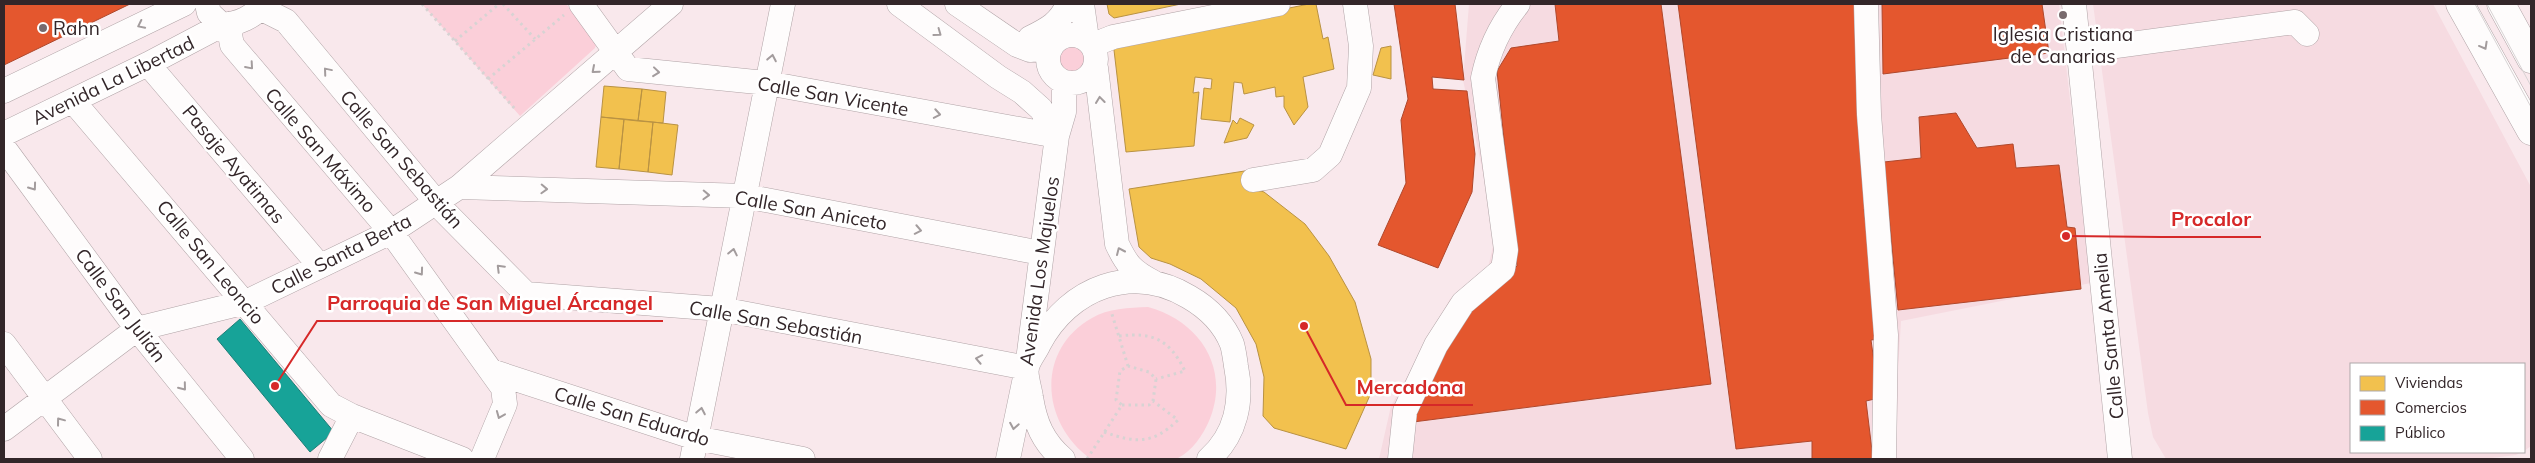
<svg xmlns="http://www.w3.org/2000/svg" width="2535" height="463" viewBox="0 0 2535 463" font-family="Mulish,sans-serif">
  <rect width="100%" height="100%" fill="#f9e8ec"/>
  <path fill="#f6dbe1" d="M1469,4H2059L2091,283L1901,321L1893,459H1379L1391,406L1450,299L1488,268L1496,233L1463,80Z
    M2093,4H2433L2531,187V446L2524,451V364H2351V452H2522L2516,455L2483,459H2166L2153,437L2148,413Z"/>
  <path fill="#fbcfd9" d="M422,4H566L598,38L595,48L520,116Z
    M1059 59a13 13 0 1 1 26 0a13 13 0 1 1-26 0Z
    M1148,307C1200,321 1231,369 1209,421C1203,435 1192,451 1178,458C1169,463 1105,459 1091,459C1041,424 1035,350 1092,318C1108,308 1129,308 1148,307Z"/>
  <path fill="#f2c14e" stroke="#b99243" d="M1107,4H1181L1114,18L1109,14Z
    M1309,4H1316L1323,39L1328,37L1334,69L1303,77L1308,107L1294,125L1284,107V96L1276,97L1275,87L1244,94L1242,83L1234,82L1230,122L1201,119L1204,88L1211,89L1212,79L1195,77L1193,93L1199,92L1194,146L1126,152L1114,50L1122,42Z
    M1391,46V79L1373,75L1381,48Z
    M604,86L642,89L638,121L601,117Z
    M642,89L666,92L663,123L638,121Z
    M601,117L624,119L619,169L596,167Z
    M1240,118L1254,125L1247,138L1224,143L1233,120L1237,124Z
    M624,119L653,122L648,172L619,169Z
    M653,122L678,125L672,175L648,172Z
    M1251,170L1254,189L1264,192L1305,224L1329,256L1355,302L1371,359V393L1346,449L1274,428L1263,416L1264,377L1256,344L1236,308L1201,279L1170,264L1151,258L1139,247L1129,189Z"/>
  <path fill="#e4572e" stroke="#af482c" d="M4,4H130L4,65Z
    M1394,4H1455L1464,80L1432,77L1433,89L1467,91L1475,154L1472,192L1438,268L1378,245L1406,183L1401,120L1408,99Z
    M1555,4H1661L1711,384L1413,422L1458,325L1517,266L1497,71L1511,48L1559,41Z
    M1678,4H1856L1874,207L1864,209L1880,339L1871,340L1879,398L1866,401L1873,459H1812V441L1736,449Z
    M1882,4H2042L2049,53L1883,74Z
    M1956,113L1977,148L2013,144L2016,168L2059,165L2067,227L2075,228L2081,289L1898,310L1884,162L1921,158L1919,117Z"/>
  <path fill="#17a398" stroke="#1f7e77" d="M240,319L334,432L310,452L217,339Z"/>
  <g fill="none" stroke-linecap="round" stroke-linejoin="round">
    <g stroke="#b0a3a6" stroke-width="25">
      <path id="minor" d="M207,4L209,13L222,25C237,24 255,17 263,4
        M581,4L628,69L767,83L1057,136
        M899,4L998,77L1022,92L1041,109L1057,136
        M957,4L1017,45L1030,50L1051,48
        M1082,4L1087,39
        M1866,4L1869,114L1886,335L1884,459
        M2074,4L2120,459
        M260,8L286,21L442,209L526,294L721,309L1027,368
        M228,24L232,45L391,232L503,388L505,404L482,459
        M1048 59a24 24 0 1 1 48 0a24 24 0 1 1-48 0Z
        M1030,38C1048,29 1060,23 1068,4
        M1093,45L1113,37L1278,4
        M2079,51L2295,22L2307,34
        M148,64L319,265
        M1096,68L1117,244C1127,265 1132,271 1153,282
        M4,91L184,4
        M73,101L331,405L352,416L462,459
        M4,134L148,64L222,25
        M4,148L137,329L242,459
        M1253,180L1313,170L1330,155L1359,88L1361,46L1355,4
        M459,187L745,196L1041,253
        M4,344L90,459
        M491,371L696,438L803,459
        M4,429L137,329L246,302L391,232L459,187L671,4
        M330,459L352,416
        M692,459L783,4
        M1008,459L1027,368L1057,136L1064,112V83
        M1063,459C1043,442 1035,423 1031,397C1030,389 1025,375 1027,367C1029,359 1036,351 1039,344C1069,287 1133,263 1189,297C1208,308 1224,324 1232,344C1234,351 1235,359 1236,366C1243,401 1236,435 1209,459
        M1400,459L1405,411L1436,345L1463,303L1503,269L1506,250L1483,78C1489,49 1500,26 1518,4"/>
    </g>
    <g stroke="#b0a3a6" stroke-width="29">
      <path id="major" d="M2460,4L2531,131
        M2501,4L2531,59"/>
    </g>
    <path stroke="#d7d3d3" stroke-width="3" stroke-dasharray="2.5 4" stroke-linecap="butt" d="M422,4L516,110
      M503,4L535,39
      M455,41L499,4
      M488,79L564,15
      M1119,336C1153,332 1169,339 1185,371L1156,379
      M1122,405H1149L1153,401L1156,379L1149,372L1128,366
      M1104,432C1136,443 1152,445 1178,420L1153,401
      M1087,459L1122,405L1116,400L1120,371L1128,366L1111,311"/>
    <use href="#minor" stroke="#fefcfc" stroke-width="24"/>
    <use href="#major" stroke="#fefcfc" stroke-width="28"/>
    <path stroke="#d8d3d4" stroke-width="1" d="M2475,4L2531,107
      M2487,4L2531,86"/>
  </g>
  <defs><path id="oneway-chevron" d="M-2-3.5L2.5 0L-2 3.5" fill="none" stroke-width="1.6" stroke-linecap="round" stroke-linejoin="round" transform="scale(1.25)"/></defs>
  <g stroke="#a39c9d">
    <use href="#oneway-chevron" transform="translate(141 25) rotate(154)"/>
    <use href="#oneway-chevron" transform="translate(938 33) rotate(36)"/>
    <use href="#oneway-chevron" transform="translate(2484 46) rotate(61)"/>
    <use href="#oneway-chevron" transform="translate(772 58) rotate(-79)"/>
    <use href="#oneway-chevron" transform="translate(250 66) rotate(49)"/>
    <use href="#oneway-chevron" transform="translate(595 70) rotate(139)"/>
    <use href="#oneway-chevron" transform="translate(327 71) rotate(-130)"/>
    <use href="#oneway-chevron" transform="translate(656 72) rotate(6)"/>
    <use href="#oneway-chevron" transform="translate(1100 100) rotate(-97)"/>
    <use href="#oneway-chevron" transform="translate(937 114) rotate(10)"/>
    <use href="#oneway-chevron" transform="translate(33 187) rotate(54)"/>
    <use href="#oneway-chevron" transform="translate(544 189) rotate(2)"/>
    <use href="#oneway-chevron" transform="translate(706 195) rotate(2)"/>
    <use href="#oneway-chevron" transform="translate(918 230) rotate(11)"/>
    <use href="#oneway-chevron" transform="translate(1120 251) rotate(-114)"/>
    <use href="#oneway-chevron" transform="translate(733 252) rotate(-78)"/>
    <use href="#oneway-chevron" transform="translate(500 268) rotate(-135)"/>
    <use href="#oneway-chevron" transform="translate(420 272) rotate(54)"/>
    <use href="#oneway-chevron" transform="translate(979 359) rotate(-169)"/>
    <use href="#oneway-chevron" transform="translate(183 387) rotate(51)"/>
    <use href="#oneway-chevron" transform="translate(701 411) rotate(-79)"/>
    <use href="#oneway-chevron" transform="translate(500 415) rotate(112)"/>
    <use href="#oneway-chevron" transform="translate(60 421) rotate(-127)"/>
    <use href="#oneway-chevron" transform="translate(1014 426) rotate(100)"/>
  </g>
  <g fill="#786a6d" stroke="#fff" stroke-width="2">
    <circle cx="2063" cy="15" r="5"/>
    <circle cx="43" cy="28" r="5"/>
  </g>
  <g text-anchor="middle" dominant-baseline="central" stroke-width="5" stroke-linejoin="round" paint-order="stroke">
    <g font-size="19" fill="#332629" stroke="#fff" text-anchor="start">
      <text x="53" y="28">Rahn</text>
      <text x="2063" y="34" text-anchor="middle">Iglesia Cristiana<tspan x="2063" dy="22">de Canarias</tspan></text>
    </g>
    <g font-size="19" fill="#332629" stroke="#fff">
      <text transform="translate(113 80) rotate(-26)">Avenida La Libertad</text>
      <text transform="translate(833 96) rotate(10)">Calle San Vicente</text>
      <text transform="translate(321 150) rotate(49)">Calle San Máximo</text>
      <text transform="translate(402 159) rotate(49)">Calle San Sebastián</text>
      <text transform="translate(234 164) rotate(50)">Pasaje Ayatimas</text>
      <text transform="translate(811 210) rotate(10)">Calle San Aniceto</text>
      <text transform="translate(341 254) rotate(-27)">Calle Santa Berta</text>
      <text transform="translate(211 262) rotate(50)">Calle San Leoncio</text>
      <text transform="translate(1039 271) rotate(-82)">Avenida Los Majuelos</text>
      <text transform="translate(121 305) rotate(53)">Calle San Julián</text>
      <text transform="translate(776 322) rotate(10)">Calle San Sebastián</text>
      <text transform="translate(2108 336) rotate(-96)">Calle Santa Amelia</text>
      <text transform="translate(632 416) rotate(17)">Calle San Eduardo</text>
    </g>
  </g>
  <path fill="none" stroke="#d62828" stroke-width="2" d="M2066 236L2161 237H2261M275 386L317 321H663M1304 326L1346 405H1473"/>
  <g fill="#d62828" stroke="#fff" stroke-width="2">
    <circle cx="2066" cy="236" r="5"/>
    <circle cx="275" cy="386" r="5"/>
    <circle cx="1304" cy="326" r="5"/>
  </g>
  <g font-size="20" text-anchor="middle" font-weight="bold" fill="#d62828" stroke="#fff" stroke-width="5" stroke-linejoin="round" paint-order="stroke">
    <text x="2211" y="226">Procalor</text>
    <text x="490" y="310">Parroquia de San Miguel Árcangel</text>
    <text x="1410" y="394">Mercadona</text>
  </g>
  <rect width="2535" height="463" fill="none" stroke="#332629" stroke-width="10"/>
  <rect x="2350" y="363" width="175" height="90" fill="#ffffff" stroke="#ada8a9"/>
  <rect x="2360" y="376" width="25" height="15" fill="#f2c14e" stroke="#ada8a9"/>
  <text x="2395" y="388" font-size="15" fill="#332629">Viviendas</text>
  <rect x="2360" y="400" width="25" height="15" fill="#e4572e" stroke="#ada8a9"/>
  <text x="2395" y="413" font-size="15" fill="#332629">Comercios</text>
  <rect x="2360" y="426" width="25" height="15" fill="#17a398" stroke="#ada8a9"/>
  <text x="2395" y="438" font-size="15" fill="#332629">Público</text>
</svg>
